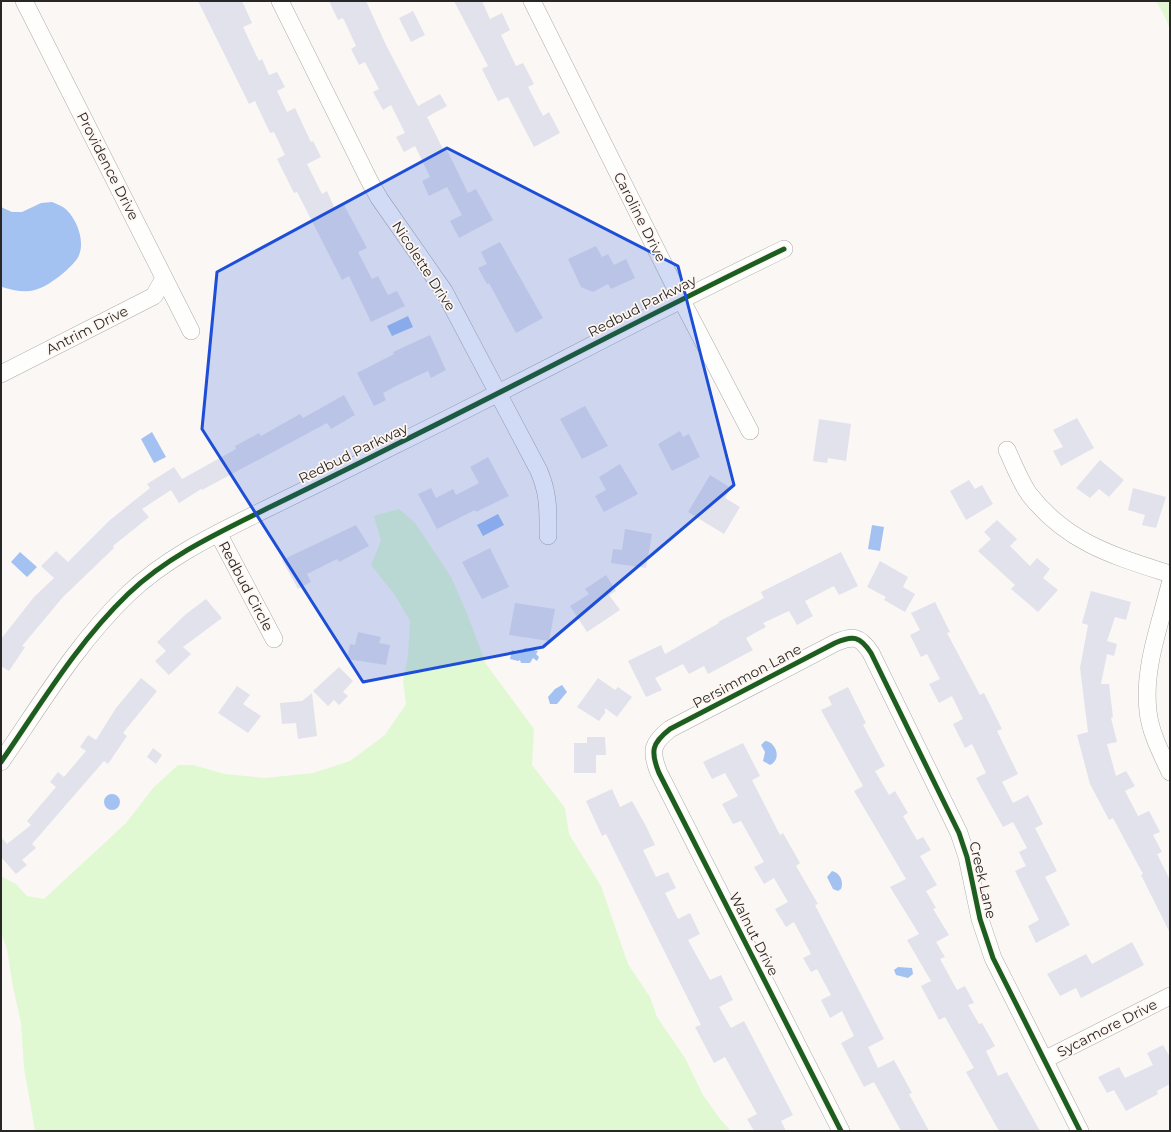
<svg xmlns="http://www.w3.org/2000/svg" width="1171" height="1132" viewBox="0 0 1171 1132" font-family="Montserrat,sans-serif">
  <rect width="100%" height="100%" fill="#fbf7f4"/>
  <path fill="#e0f9d3" d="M1156,1H1170V29L1164,15Z
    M399,509L415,523L451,577L466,611L486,664L534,729L532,765L565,808L569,834L601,886L628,964L650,997L657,1017L685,1058L703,1095L720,1119L731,1131H35L24,1068L21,1023L13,987L7,949L1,933V876L16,884L27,896L44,899L126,823L153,788L178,765H193L225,774L265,778L313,773L350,761L385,735L406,704L403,681L408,656L410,621L395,595L371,565L381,541L374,516Z"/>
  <path fill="#a4c2f1" d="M52,202C56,204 60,205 63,207C77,217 87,244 77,259C68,271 49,286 35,290C24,293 12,290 2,287L1,207L12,212H22L41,203Z
    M408,316L413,327L392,336L387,326Z
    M152,432L166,457L154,463L141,439Z
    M498,514L504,525L483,536L477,525Z
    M872,525L884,527L880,551L868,549Z
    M20,552L37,567L27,577L11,562Z
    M525,648L538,651L536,654L539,657L537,661L533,658L530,663H521L520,660L518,661L510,659L512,650L520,653Z
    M562,685L567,692L557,704H550L548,697L555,689Z
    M765,741C775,741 783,759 770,765L763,761L765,752L761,745Z
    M104 802a8 8 0 1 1 16 0a8 8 0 1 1-16 0Z
    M832,871C840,873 844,881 841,889L838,891L833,889L827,877Z
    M898,967L912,968L913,974L908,978L896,975L894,970Z"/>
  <path fill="#e2e2ec" d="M198,1H242L252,23L243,27L259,61L262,59L269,75L277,72L285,87L277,91L287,112L295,108L311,142L313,141L321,157L307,164L322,194L327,191L334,207L343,203L367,248L358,252L372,279L378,276L388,295L397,291L405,306L371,322L349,276L342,280L297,192L294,193L277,159L285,155L274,132L270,133L255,101L249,104Z
    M329,1H366L386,45L418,106L440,94L447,106L427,117L443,149L446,148L468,193L476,189L493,220L459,238L450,221L462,215L447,187L429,196L422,181L430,177L415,146L404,152L396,137L405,133L391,105L383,110L373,92L379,89L365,62L359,65L351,49L356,46L343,18L338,20Z
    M454,1H482L490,19L502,13L510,30L501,35L516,66L523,63L534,84L528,87L543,116L549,112L560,133L534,147L508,97L498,101L482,69L488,66Z
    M413,11L425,35L411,42L399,18Z
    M500,242L543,318L516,333L489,283L487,284L478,268L487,264L481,252Z
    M596,246L602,257L608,254L614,265L626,259L635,278L611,289L608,284L593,292L581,287L568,259Z
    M430,335L446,370L431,378L428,371L398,385L383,393L386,400L374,406L357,373L394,354L393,352Z
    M344,395L355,415L331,429L327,423L202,490L201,489L179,503L171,490L142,509L149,517L113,546L114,548L63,597L22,646L25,647L9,671L1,666V639L34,597L54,578L41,566L56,551L68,562L110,520L150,488L147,484L174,467L182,479L236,449L235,446L259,433L261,436L300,414L303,418Z
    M585,406L608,446L582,459L560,419Z
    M1077,418L1094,448L1061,466L1053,451L1063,447L1053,430Z
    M819,419L851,424L846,461L828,458L827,463L813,461Z
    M680,431L683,437L689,434L700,457L672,471L658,444Z
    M488,457L509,496L476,512L475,510L437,529L418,494L431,488L436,498L453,489L456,495L479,483L470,467Z
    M1100,460L1124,480L1109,497L1099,489L1090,498L1076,488Z
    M620,464L638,494L604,512L595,496L606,490L599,477Z
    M710,475L731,488L725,498L740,507L724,534L688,512Z
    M969,480L975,489L982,485L993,504L966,520L950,491Z
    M1133,488L1166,497L1156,528L1142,525L1145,515L1128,510Z
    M997,520L1017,539L1010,546L1030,566L1037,558L1050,569L1043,578L1058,590L1038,612L1011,589L1015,585L978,551L991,539L984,532Z
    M356,525L369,546L339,562L337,559L307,574L311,582L298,589L282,560Z
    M625,529L652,534L646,568L611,563L613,549L622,550Z
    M490,548L509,587L482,599L462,562Z
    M841,552L858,586L839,595L834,586L805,601L813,616L797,625L789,611L763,623L766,627L746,638L753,650L708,674L704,666L689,674L683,664L655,678L662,690L646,697L628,661L661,645L665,654L719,623L718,622L764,598L761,592Z
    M880,561L908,577L903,587L915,594L905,612L884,600L886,597L867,587Z
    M606,575L616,591L609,595L620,610L587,632L570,606L589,594L585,589Z
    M1091,591L1131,602L1126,620L1115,617L1107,641L1117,644L1114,656L1107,654L1101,684H1109L1113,717L1111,718L1117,742L1107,744L1116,776L1126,771L1135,786L1125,791L1138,816L1149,811L1160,832L1153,835L1162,852L1157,854L1170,880V933L1141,875L1143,874L1113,818L1109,820L1090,784L1077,735L1088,732L1080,668L1088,625L1082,623Z
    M206,599L222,618L183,647L191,654L169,675L155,661L166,651L157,642L186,614Z
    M935,602L950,632L947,633L980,695L984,693L1002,729L997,731L1018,774L1002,782L1013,803L1028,795L1043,824L1035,828L1057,871L1045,877L1070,925L1036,943L1028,926L1039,920L1015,871L1026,866L1019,852L1027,848L1013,822L1003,827L983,791L976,778L986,773L972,744L965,748L953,724L963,719L952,696L939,703L929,684L940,679L927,654L921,657L910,635L920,630L911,613Z
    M515,603L555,609L549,641L509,635Z
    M358,632L381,637L379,643L390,645L386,665L347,659L350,644L355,645Z
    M339,667L353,681L343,692L348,696L339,705L334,700L328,706L313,691Z
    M141,678L157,691L123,733L127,736L108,764L104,761L32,844L36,848L22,860L27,865L16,874L1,857V837L7,844L31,825L27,821L56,787L50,782L58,772L64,777L86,751L80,747L88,735L96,740L116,708Z
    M598,678L615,690L618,687L632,697L617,717L605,708V713L599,721L577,707Z
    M237,686L250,695L243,704L261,716L248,733L218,713Z
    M848,687L866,723L863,725L885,766L875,771L889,795L895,791L908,813L903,816L917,840L923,837L931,850L920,856L937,885L926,891L936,908L933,909L949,935L936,942L945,957L940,959L957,990L965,986L974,1003L968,1005L979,1024L982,1023L995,1046L986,1051L998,1076L1007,1072L1040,1131H999L966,1072L974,1068L945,1017L939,1020L921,986L931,981L907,940L919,934L890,887L906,879L854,791L863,786L821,710L832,705L828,697Z
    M312,693L317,736L298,739L296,723L282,724L280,703L302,701Z
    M587,737H605L606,755H596V773H574V743H587Z
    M743,743L760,776L752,780L780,835L783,833L800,863L796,866L818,904L815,905L884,1039L868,1047L878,1068L894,1060L912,1093L909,1094L929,1131H901L874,1082L864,1087L841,1043L854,1036L842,1011L830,1018L821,1000L831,995L817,969L811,972L803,958L811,954L794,922L786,927L775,909L788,902L774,878L764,884L754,867L764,862L741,821L733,824L722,804L738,796L725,773L712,779L703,762Z
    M153,748L162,755L156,764L147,757Z
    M612,789L620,807L632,801L646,826L655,845L643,850L656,877L668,872L676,888L665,893L678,919L690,913L700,934L688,940L710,980L721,975L733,1000L719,1007L731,1028L744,1021L793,1115L781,1121L786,1131H754L747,1119L757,1114L725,1057L714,1063L695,1027L701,1025L606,834L602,836L586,801Z
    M1132,942L1144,965L1081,998L1076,988L1060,996L1047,974L1086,954L1092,964Z
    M1163,1045L1170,1057V1084L1157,1091L1158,1094L1126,1111L1114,1090L1107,1093L1098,1077L1119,1067L1125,1078L1153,1065L1147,1053Z"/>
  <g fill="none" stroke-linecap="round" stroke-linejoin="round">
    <g stroke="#adaba9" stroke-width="18">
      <path id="minor" d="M24,1L191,331
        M280,1L370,182L379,198L444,291L539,471C549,495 548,510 548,536
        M532,1L681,299L750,431
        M1,374L154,296L164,278
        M1007,450C1014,465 1020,481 1029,494C1067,543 1114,556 1170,574
        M218,533L274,639
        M1170,584C1160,625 1143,668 1148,711C1150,732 1161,753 1170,772
        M1,762C41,704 77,643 128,594C168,556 218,533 266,509C309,488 352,467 395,445C525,381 653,312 784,249
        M1044,1060L1170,996
        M841,1131L659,773C650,751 652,743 670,729L835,643C853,635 860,636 871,653L959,833L967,857L980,919L993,958L1080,1131"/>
    </g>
    <use href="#minor" stroke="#fefefd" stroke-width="17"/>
    <g stroke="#fef6f1" stroke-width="8">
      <path id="cycleway" d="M1,762C41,704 77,643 128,594C168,556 218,533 266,509C309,488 352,467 395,445C525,381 653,312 784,249
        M841,1131L659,773C650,751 652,743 670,729L835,643C853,635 860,636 871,653L959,833L967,857L980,919L993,958L1080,1131"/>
    </g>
    <use href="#cycleway" stroke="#1b5e20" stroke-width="5"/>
  </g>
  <path fill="#1d4ed8" fill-opacity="0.2" stroke="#1d4ed8" stroke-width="3" stroke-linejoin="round" d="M447,148L678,266L734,485L543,647L363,682L202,429L217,272Z"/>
  <g text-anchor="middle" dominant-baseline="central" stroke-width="3.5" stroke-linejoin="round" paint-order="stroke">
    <g font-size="14" fill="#292725" stroke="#fef6f1">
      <text transform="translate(108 166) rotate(63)">Providence Drive</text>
      <text transform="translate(640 217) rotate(63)">Caroline Drive</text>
      <text transform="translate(424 266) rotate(57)">Nicolette Drive</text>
      <text transform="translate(642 306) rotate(-27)">Redbud Parkway</text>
      <text transform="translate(87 330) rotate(-27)">Antrim Drive</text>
      <text transform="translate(353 453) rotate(-26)">Redbud Parkway</text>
      <text transform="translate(246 586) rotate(62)">Redbud Circle</text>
      <text transform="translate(747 676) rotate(-28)">Persimmon Lane</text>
      <text transform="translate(983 880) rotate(77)">Creek Lane</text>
      <text transform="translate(754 934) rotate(63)">Walnut Drive</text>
      <text transform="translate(1107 1028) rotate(-27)">Sycamore Drive</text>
    </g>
  </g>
  <rect width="1171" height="1132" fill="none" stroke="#292725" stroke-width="4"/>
</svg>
